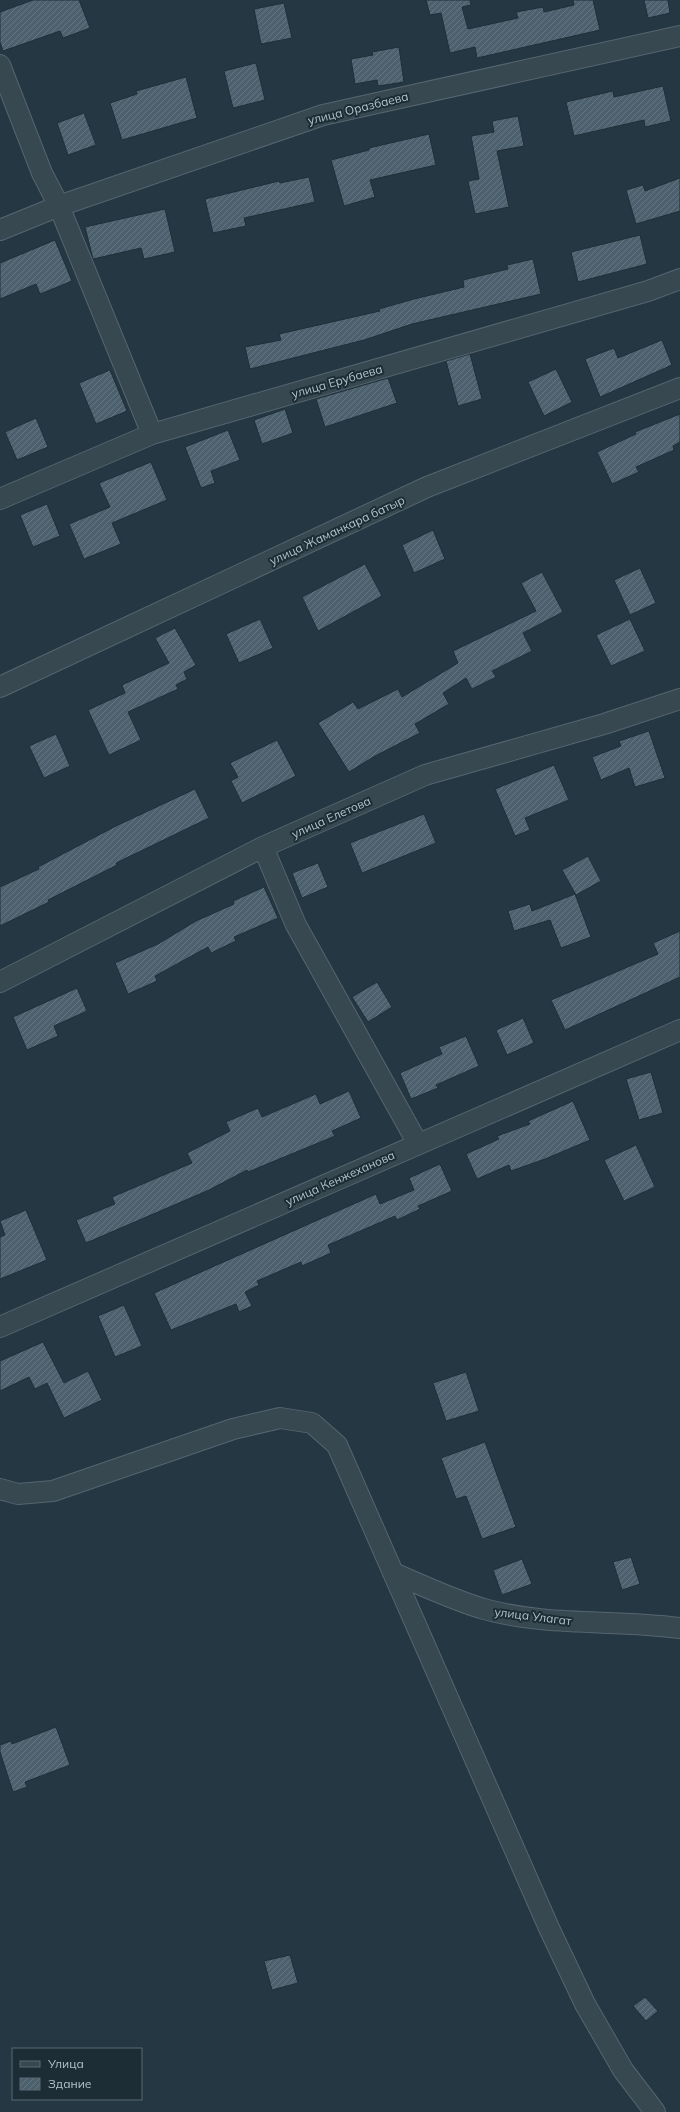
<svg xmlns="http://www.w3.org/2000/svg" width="680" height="2112" viewBox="0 0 680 2112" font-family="Mulish,sans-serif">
  <defs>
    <pattern id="building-hatch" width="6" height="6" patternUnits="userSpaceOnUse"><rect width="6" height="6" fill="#4c616d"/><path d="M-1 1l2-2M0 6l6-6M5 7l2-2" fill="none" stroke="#647681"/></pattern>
  </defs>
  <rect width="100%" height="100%" fill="#243742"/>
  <path fill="url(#building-hatch)" stroke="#1f2f38" d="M33,0H79L90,28L63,38L60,31L3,51L0,42V12Z
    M426,0H470L471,5L462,7L468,29L518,18L516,12L543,7L544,12L574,5L573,0H593L600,30L477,58L475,47L450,53L441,13L430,15Z
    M644,0H668L670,13L648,18Z
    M284,3L292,38L261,44L254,9Z
    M399,47L404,82L378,86L377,80L355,84L351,59L373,55L372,52Z
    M256,63L265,100L233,108L224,71Z
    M186,77L197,118L122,140L110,103L137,94L136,91Z
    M663,86L671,121L645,127L644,120L574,136L566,102L613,91L614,97Z
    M84,113L96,145L68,155L57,123Z
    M518,116L524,146L497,151L509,207L475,214L468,181L479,179L471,136L494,132L492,121Z
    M429,134L436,165L370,180L375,197L344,206L331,160L369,150V148Z
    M309,177L315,202L244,218L246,226L213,233L205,199L279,181L280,183Z
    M680,178V211L636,224L626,190L643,185L645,191Z
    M165,209L175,252L144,259L141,248L93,259L85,227Z
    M640,235L647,264L578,282L571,252Z
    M55,240L72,281L40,294L36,284L0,299V263Z
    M533,259L541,294L412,324L364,340L250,369L245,347L281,340L279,334L380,311L379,309L414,299L464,287L463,280L508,269L507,265Z
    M662,340L672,365L600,397L585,359L614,348L618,358Z
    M470,354L482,399L458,406L446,361Z
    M556,369L572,402L544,416L528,382Z
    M110,370L127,411L96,424L79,383Z
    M388,378L397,403L325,427L316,399Z
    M285,409L293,433L262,444L254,420Z
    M680,414V442L673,446L674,450L636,467L639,472L612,484L597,452L636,434L635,432Z
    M36,418L48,447L17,460L5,432Z
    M228,430L240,460L211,471L215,483L201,488L185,447Z
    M151,462L167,500L112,523L121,544L84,559L69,524L110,507L99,483Z
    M47,504L60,536L33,547L20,515Z
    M433,530L445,559L414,573L402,545Z
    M365,564L382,596L318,631L302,597Z
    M640,568L656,603L630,615L614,580Z
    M542,572L563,612L523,633L532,651L492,671L496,677L472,689L466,678L443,693L449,704L415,724L420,733L375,756L349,772L318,723L353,702L358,709L398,689L402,697L458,663L453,651L536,611L521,583Z
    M260,619L273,648L239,663L226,634Z
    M630,619L645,651L611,666L596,635Z
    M175,628L196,665L184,672L187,679L176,685L178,689L128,712L141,740L109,755L88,710L125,693L122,685L169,663L155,638Z
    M649,731L665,778L635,787L629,768L601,780L592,757L621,746L619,741Z
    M56,734L70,766L44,778L29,746Z
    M277,740L296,776L242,803L231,781L238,777L230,763Z
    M554,765L569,800L525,818L530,830L515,836L495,789Z
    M195,789L209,818L116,863L117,865L48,900L49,902L0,926V887L39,869L38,867L116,826Z
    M424,814L436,843L362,873L350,843Z
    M588,856L601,881L576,895L562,870Z
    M318,863L328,887L302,898L292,873Z
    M264,887L278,918L234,937L236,941L211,953L208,947L155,976L157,981L128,994L115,963L158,944L196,921L234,904L233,901Z
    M575,894L591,937L561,948L550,920L514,931L508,911L530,904L532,911Z
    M680,931V977L565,1030L551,1000L658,954L653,943Z
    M377,982L392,1007L368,1022L352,997Z
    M77,988L87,1011L54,1026L58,1036L27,1050L13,1017Z
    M523,1018L534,1043L507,1055L496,1030Z
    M466,1036L479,1066L436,1085L438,1088L411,1099L400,1073L442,1054L439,1047Z
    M651,1072L663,1113L639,1120L626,1079Z
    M349,1091L361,1118L332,1131L335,1136L248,1172L247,1170L209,1190L86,1243L76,1220L115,1204L112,1197L192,1163L187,1153L230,1131L226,1122L258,1108L262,1117L316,1094L320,1104Z
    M573,1101L590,1140L545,1159L511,1171L509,1165L477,1179L466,1154L499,1139L497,1136L530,1124L528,1121Z
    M636,1145L655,1187L624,1201L604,1160Z
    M440,1164L452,1191L418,1206L420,1209L397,1220L395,1216L328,1245L331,1253L302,1266L301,1262L257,1281L259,1285L245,1292L252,1306L239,1312L236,1304L171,1330L154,1293L376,1194L380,1204L414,1190L409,1178Z
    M26,1210L47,1260L0,1279V1237L5,1235L0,1221Z
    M124,1305L142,1346L115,1357L98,1316Z
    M43,1342L64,1383L88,1371L102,1400L64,1418L47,1383L35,1389L29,1377L0,1391V1361Z
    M466,1372L479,1411L446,1421L433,1383Z
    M485,1442L516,1527L482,1539L466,1496L456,1499L441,1458Z
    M631,1557L640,1584L622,1590L613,1562Z
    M522,1559L532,1584L502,1595L493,1570Z
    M56,1727L70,1765L25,1782L27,1787L13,1792L0,1752V1745L11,1741L12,1744Z
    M290,1955L298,1983L272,1990L264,1961Z
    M645,1997L658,2011L646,2021L633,2006Z"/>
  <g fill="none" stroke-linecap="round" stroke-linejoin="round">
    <g stroke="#56656f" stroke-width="22">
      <path id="street" d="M0,65L42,173L59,206L152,434
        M0,230L59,206L323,115L680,36
        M0,499L152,434L648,291L680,279
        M0,687L427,487L680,388
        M263,847L296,925L418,1144
        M0,982L263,847L425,775L604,724L680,699
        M0,1327L680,1030
        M0,1489L18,1494L53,1491L233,1429L280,1418L312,1423L337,1445L549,1928L585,2004L623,2070L655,2112
        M393,1573C422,1585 455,1601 484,1609C548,1627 615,1619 680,1628"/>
    </g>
    <use href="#street" stroke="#384851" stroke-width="20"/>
  </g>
  <g text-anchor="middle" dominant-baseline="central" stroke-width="4" stroke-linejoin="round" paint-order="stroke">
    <g font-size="12" fill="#b5c2cc" stroke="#1d2d36">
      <text transform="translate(358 108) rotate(-14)">улица Оразбаева</text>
      <text transform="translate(337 381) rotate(-16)">улица Ерубаева</text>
      <text transform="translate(337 530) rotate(-25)">улица Жаманкара батыр</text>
      <text transform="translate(331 817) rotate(-24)">улица Елетова</text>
      <text transform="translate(340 1178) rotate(-24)">улица Кенжеханова</text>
      <text transform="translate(533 1616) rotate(7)">улица Улагат</text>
    </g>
  </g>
  <rect x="12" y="2048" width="130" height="52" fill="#1d2d36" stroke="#5a6972"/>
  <rect x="20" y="2061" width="20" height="6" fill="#384851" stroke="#5a6972"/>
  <text x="48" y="2068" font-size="12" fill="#b5c2cc">Улица</text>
  <rect x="20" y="2078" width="20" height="12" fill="url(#building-hatch)" stroke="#5a6972"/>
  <text x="48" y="2088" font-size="12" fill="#b5c2cc">Здание</text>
</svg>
